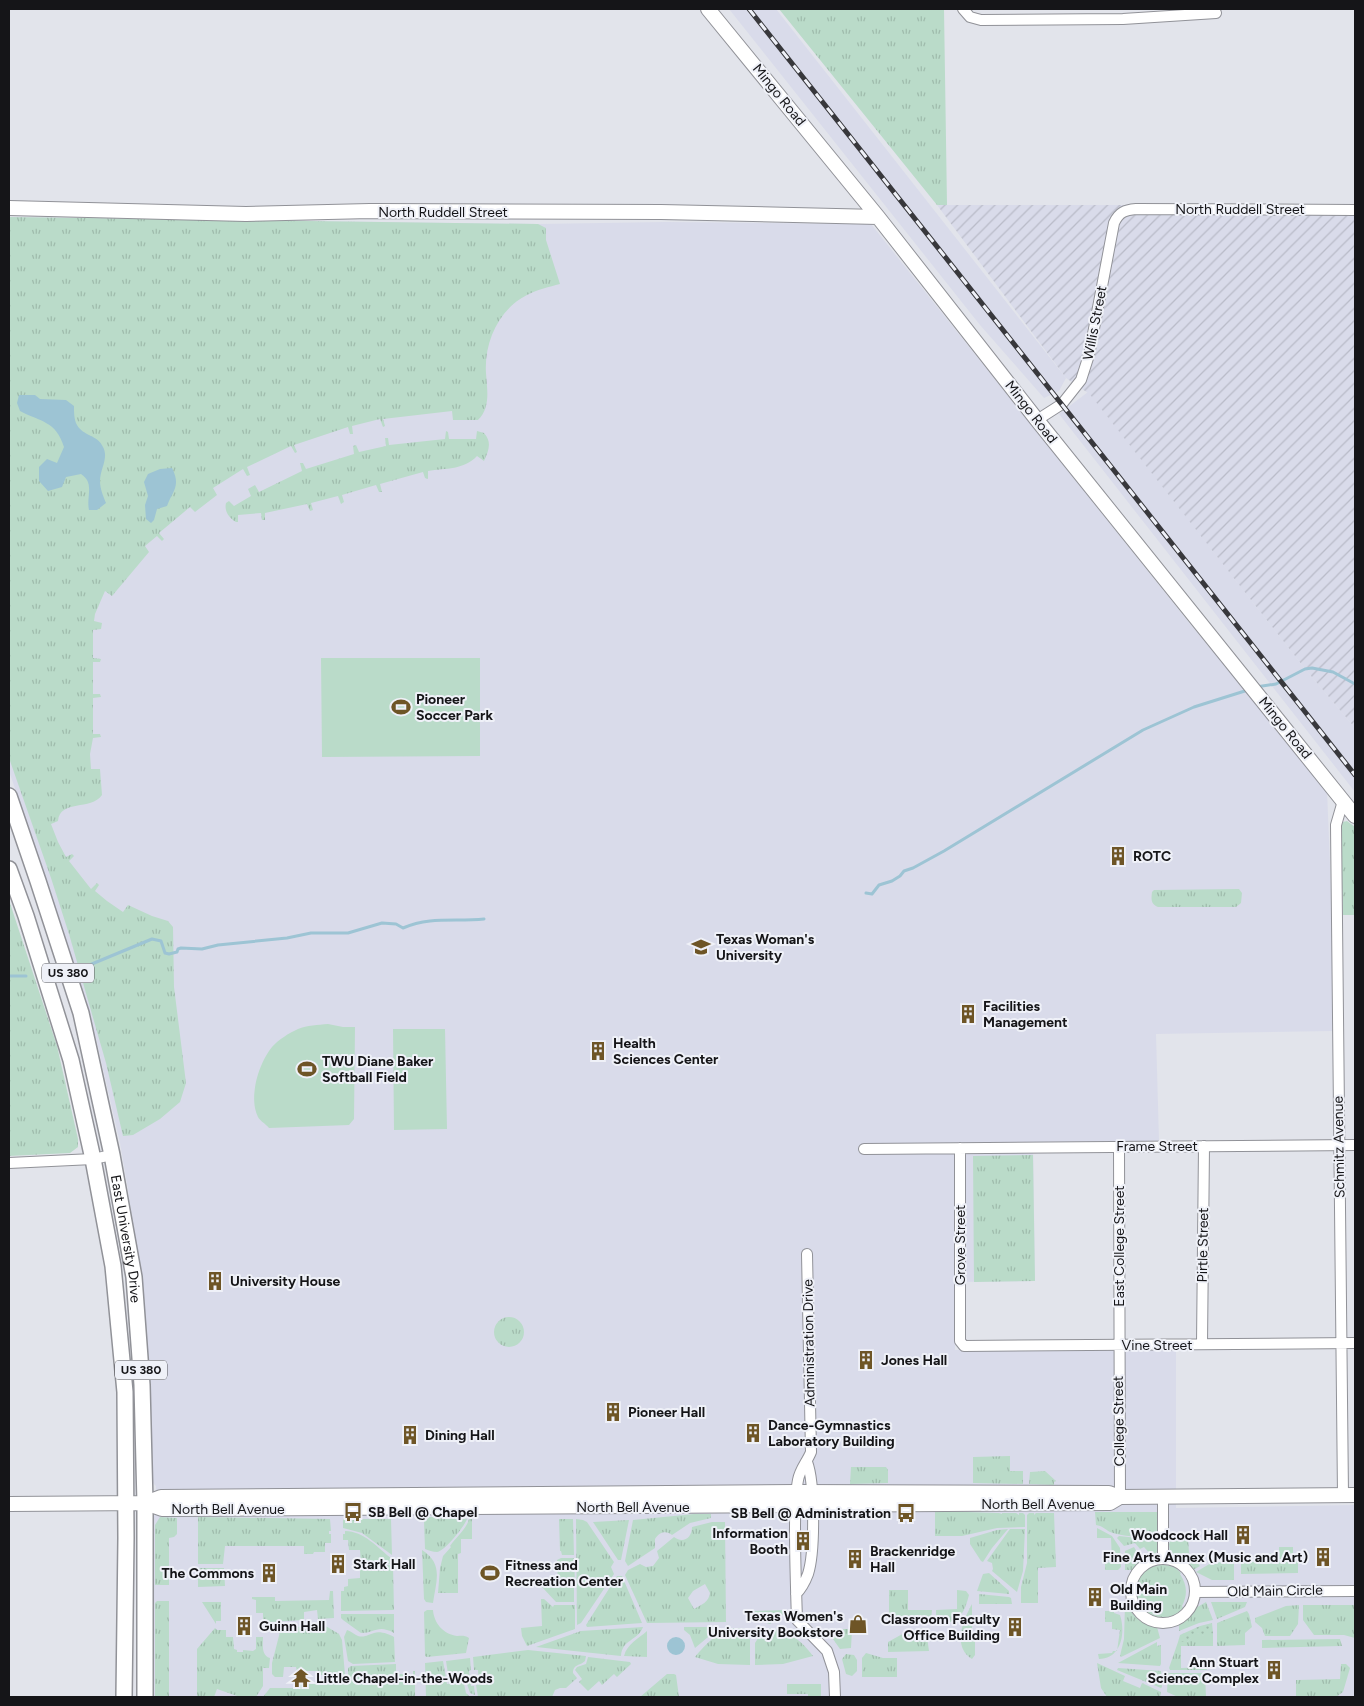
<svg xmlns="http://www.w3.org/2000/svg" width="1364" height="1706" viewBox="0 0 1364 1706" font-family="Figtree,sans-serif">
  <defs>
    <pattern id="industrial-furrows" width="10" height="10" patternUnits="userSpaceOnUse" patternTransform="scale(1.25)"><rect width="10" height="10" fill="#d9dbea"/><path d="M-1 1l2-2M0 10L10 0M9 11l2-2" fill="none" stroke="#b9bbc8"/></pattern>
    <pattern id="grass-tufts" width="24" height="20" patternUnits="userSpaceOnUse" patternTransform="scale(1.25)"><rect width="24" height="20" fill="#badbc9"/><path d="M3 7l-1-3M5 7V3M7 7l1-3M15 17l-1-3M17 17v-4M19 17l1-3" fill="none" stroke="#9fbbac"/></pattern>
    <pattern id="garden-dots" width="8" height="8" patternUnits="userSpaceOnUse" patternTransform="scale(1.25)"><rect width="8" height="8" fill="#badbc9"/><path d="M2 2h.1M6 6h.1" fill="none" stroke="#9fbbac" stroke-width="1.8" stroke-linecap="round"/></pattern>
  </defs>
  <rect width="100%" height="100%" fill="#e2e4eb"/>
  <path fill="url(#industrial-furrows)" d="M937,205H1355V728L1305,669L1088,393L1066,378Z"/>
  <path fill="#d9dbea" d="M729,9H776L1066,378L1059,391L1044,398L980,325Z
    M9,217L538,224L666,222L871,224L1186,619L1327,790L1332,915V1031L1156,1034L1159,1141L1033,1142L1035,1281L954,1282L955,1350L1176,1348V1508L1355,1505V1697H152V1518L156,1514V1486L153,1483L150,1390L145,1318L128,1189L120,1143L96,1038L58,914L9,771Z
    M1088,392L1305,669L1355,728V792L1059,414Z"/>
  <path fill="url(#grass-tufts)" fill-rule="evenodd" d="M779,9H944L947,205H937Z
    M9,217L538,224L546,228V240L560,284C549,287 538,289 527,295C499,309 484,342 486,373C487,389 491,407 478,420H453L452,411L383,419L385,426L383,427L380,419L352,426L353,434H350L348,427L294,445L297,452L295,453L291,446L247,467L250,475L247,476L243,469L213,488L217,495L195,512L190,507L159,533L164,539L162,541L157,536L145,546L149,552L112,596L105,591L95,614L94,621L102,623L101,629L93,630V658L101,659L100,662H93V694H100L101,697L93,698V734H100L101,737L93,738L90,754L91,769H100L102,795C91,811 60,799 58,821L51,824L58,842L66,857L72,854L74,856L69,861L91,889L97,883L99,885L95,891L107,901L123,912L128,905L152,916L168,921L173,927L174,987L186,1083L180,1102L160,1119L133,1135L123,1136L106,1063L69,934L51,878L9,758Z
    M446,431L448,432L449,439H476L477,431L484,433C492,442 489,450 484,461L477,456C464,470 446,468 428,471V479L425,478L423,472L380,484L382,492H379L376,485L342,495L344,502L341,504L338,496L311,503L313,510L310,511L307,504L265,513V520H262L261,513L238,515V522H236C229,518 224,511 226,503L229,501L234,506L251,496L248,489L255,485L259,492L302,471L300,463H303L306,469L354,454L353,446L356,445L359,452L386,446L385,438H388L389,445L445,439Z
    M1347,821L1355,827V915H1343L1340,828L1343,822Z
    M1239,889L1242,893L1241,903L1236,907H1158C1151,904 1151,900 1152,892L1154,890Z
    M9,900L57,1046L78,1139V1147L70,1153L9,1156Z
    M1033,1155L1035,1281L974,1282L973,1156Z
    M494 1332a15 15 0 1 1 30 0a15 15 0 1 1-30 0Z
    M1010,1456V1471H1023V1484L973,1483V1457Z
    M851,1467H886L888,1470V1483L850,1484Z
    M1045,1471L1056,1481L1054,1482V1485L1029,1484L1030,1472Z
    M935,1511L999,1513L1002,1514V1513H1016L1019,1515V1513H1023L1025,1515V1527L997,1528L962,1536H935Z
    M1095,1512H1159V1536C1148,1539 1120,1536 1110,1532C1105,1529 1102,1526 1096,1525Z
    M1029,1513H1034V1515L1036,1513H1054L1056,1567L1038,1568V1603H1021V1587L1027,1563V1515Z
    M694,1514H711V1518L690,1523L672,1535C666,1530 659,1532 655,1539V1548L628,1566L625,1561L633,1520Z
    M160,1517L177,1518V1534L174,1537L169,1538V1585H155V1525Z
    M198,1517L330,1519L331,1531H329V1534H331V1543H325V1552H314L313,1554H304V1546H225L223,1564H198Z
    M426,1517H454L467,1519C464,1527 445,1551 437,1552C433,1552 428,1550 425,1549L424,1521Z
    M343,1519H391L392,1555L362,1533L343,1528Z
    M469,1519H472V1539H461V1553L458,1554V1593H438L440,1568L443,1556L451,1547L450,1546C456,1537 466,1530 469,1519Z
    M559,1519H573L574,1555H562L561,1551H560Z
    M576,1519L583,1520L587,1522L614,1562L611,1567L614,1574L581,1623L577,1625Z
    M629,1520L621,1560H618L593,1522Z
    M712,1522H725L726,1622L647,1623L625,1575L628,1570L640,1564L646,1567L653,1566L659,1558L657,1551L674,1537C683,1544 692,1538 692,1527ZM705,1584L710,1593C709,1602 701,1605 694,1609L688,1598L693,1591Z
    M1097,1528L1112,1536L1120,1548L1121,1567L1118,1570H1105V1563L1112,1562L1111,1538H1097Z
    M1008,1529L992,1548L983,1562L981,1561L970,1544V1538L997,1530Z
    M1010,1529H1025L1023,1571L1017,1592L992,1571L993,1569L992,1563L987,1561Z
    M345,1531C364,1531 378,1548 392,1559V1564H361L360,1550H349L348,1540H343V1534H345Z
    M1119,1536L1157,1540L1158,1551L1152,1556L1144,1547L1140,1549L1135,1543L1124,1546L1117,1538Z
    M1188,1537L1189,1553L1200,1566L1193,1570L1184,1562L1174,1557L1175,1555L1170,1552L1169,1544L1171,1540Z
    M1134,1547L1137,1552L1134,1554L1139,1564L1133,1570H1125V1551Z
    M1279,1547H1293V1553L1298,1554V1559H1268L1266,1558V1554L1279,1553Z
    M422,1550C444,1564 436,1581 433,1603L426,1602L424,1599Z
    M561,1558H574L575,1583L558,1584L557,1560Z
    M1298,1561V1573L1241,1574V1562Z
    M1226,1562L1229,1564V1562H1234V1580H1212L1196,1572L1211,1563Z
    M393,1565L394,1610L341,1611V1591H344V1587L348,1586V1579L360,1578V1566Z
    M1161,1565C1169,1565 1175,1566 1181,1573L1180,1574C1187,1585 1188,1594 1182,1606L1183,1608C1149,1647 1108,1572 1161,1565Z
    M198,1568H224L225,1586L198,1587Z
    M989,1573L1009,1591V1594L977,1591L983,1574Z
    M617,1576H622L642,1623L587,1627L586,1625Z
    M574,1586V1602H556L542,1587Z
    M889,1590H908V1610H932L931,1620L925,1623L924,1621H921V1623L889,1619Z
    M957,1590L966,1591L969,1595C965,1610 961,1622 944,1623V1621H941V1623L936,1620V1610L957,1609Z
    M330,1591H333L334,1618L318,1619L317,1610L304,1612V1620L269,1622L268,1620H263V1613H256V1600L252,1599V1597H275V1601L329,1600Z
    M979,1594L1009,1597L1011,1598L1012,1604H979Z
    M541,1599H544L553,1607L554,1605H575V1629L527,1646L522,1636L521,1628L542,1626Z
    M157,1601H169V1697H155V1603Z
    M202,1602H221V1621H216V1624Z
    M1206,1602L1213,1620L1199,1623L1179,1631V1624L1194,1609Z
    M1211,1602H1247L1245,1607L1217,1619Z
    M972,1604V1632L975,1633V1655L972,1659C952,1647 963,1620 972,1604Z
    M1125,1604H1127C1133,1618 1142,1624 1157,1627L1160,1638L1121,1657L1120,1656L1124,1639Z
    M1299,1605L1298,1624L1290,1636H1265L1262,1628L1255,1622V1618L1286,1606Z
    M1303,1605H1355V1638L1344,1635H1314L1303,1620Z
    M427,1610H433C434,1623 443,1634 457,1636C462,1636 464,1635 469,1638L466,1653L427,1657L425,1656L424,1612Z
    M786,1610L785,1613L770,1624L755,1620L754,1611Z
    M1105,1611H1114V1613L1120,1615C1126,1633 1121,1659 1099,1659L1098,1654L1112,1653L1113,1651H1117L1120,1630L1112,1629V1622H1105Z
    M1247,1611L1249,1614L1252,1627L1245,1633V1645L1217,1646V1623Z
    M341,1614H394V1633C378,1624 375,1633 361,1633L343,1620L341,1618Z
    M324,1625L339,1634L342,1640L345,1675H319V1671H297L296,1667H284L283,1677H275L272,1674V1663L281,1628Z
    M643,1627C638,1641 622,1639 621,1656L536,1647L581,1631Z
    M684,1627H715L714,1632L695,1648L690,1635L684,1630Z
    M215,1628L217,1630H226V1637H233L234,1649L237,1650V1652H243V1650L253,1651L256,1649V1637H263C263,1645 261,1655 270,1658L269,1668H263V1686L256,1697H240L217,1689L214,1697H197V1649Z
    M736,1628H743L744,1635L750,1639V1665L718,1664L695,1657C706,1644 718,1630 736,1628Z
    M762,1628C784,1628 800,1638 813,1656L783,1664L755,1665V1643L760,1635Z
    M923,1628L926,1630L929,1651L888,1652V1642L906,1632L911,1636H915L919,1629Z
    M826,1629H852L851,1648L840,1649Z
    M347,1630C351,1631 355,1635 358,1636C365,1638 369,1634 374,1633C380,1631 389,1634 394,1637L395,1662L353,1664L348,1661L344,1637Z
    M647,1631V1657L624,1656C627,1644 638,1639 647,1631Z
    M1197,1633L1204,1636L1213,1633V1646H1181V1668L1207,1667V1670H1170L1169,1668L1178,1642H1187L1194,1635Z
    M1340,1639L1342,1646L1262,1648V1640Z
    M1157,1642V1646L1161,1645V1664L1160,1666L1118,1663Z
    M528,1650L586,1656L585,1661C580,1666 573,1664 573,1673L577,1678L566,1688H560L555,1690L552,1697H478L476,1685H479L478,1670H474L473,1657Z
    M866,1653L883,1658H897V1677H862V1658Z
    M846,1654L854,1655L857,1660V1671L852,1676L846,1674L842,1659Z
    M588,1657L630,1662L631,1664L617,1677L614,1674L602,1685L599,1681L588,1691L579,1682L582,1679L575,1670L577,1667L586,1664Z
    M470,1658L471,1670L469,1671L471,1686H474L475,1695L470,1693L466,1681L461,1679L449,1680L446,1661Z
    M443,1661L447,1684L460,1682L464,1684L466,1693L470,1697H426L425,1663Z
    M1097,1663L1125,1676L1123,1681L1140,1688L1142,1683L1161,1692L1160,1697H1107L1101,1688Z
    M396,1664V1674H413V1671H415V1697H263L270,1688H297V1684H319V1679L348,1680V1668L351,1666Z
    M1341,1664H1346L1350,1668L1343,1692L1336,1697H1296V1680L1340,1679Z
    M1118,1668L1161,1671L1162,1687L1161,1688L1117,1670Z
    M1168,1673H1205L1206,1697H1178L1167,1692Z
    M667,1674H674L676,1675L679,1697H640Z
    M787,1684H821V1697H808V1694H787Z"/>
  <path fill="url(#garden-dots)" d="M1212,1623L1213,1633L1209,1636C1193,1637 1204,1627 1187,1642H1178L1180,1635L1200,1626Z"/>
  <path fill="#badbc9" d="M321,658H480V756L322,757Z
    M328,1024L343,1027H355L354,1119L349,1125L269,1128C266,1124 260,1121 258,1117C248,1097 259,1063 272,1047C278,1040 289,1033 298,1029C307,1025 318,1025 328,1024Z
    M393,1029H445L447,1129L394,1130Z"/>
  <path fill="#9dc4d4" d="M19,395H35L40,399L66,400L74,406C74,412 74,420 77,425C83,436 98,435 103,447C109,458 100,469 100,481C100,488 103,496 106,503L97,510H89C86,496 95,483 81,474L66,477L62,487L48,491L39,481V467L47,459L57,463L64,447C56,421 41,422 20,411L17,403Z
    M172,468C181,486 173,490 167,506L157,509L154,520L151,523L146,519L145,505L148,496L144,482L148,474L160,469Z
    M667 1646a9 9 0 1 1 18 0a9 9 0 1 1-18 0Z"/>
  <g fill="none" stroke-linecap="round" stroke-linejoin="round">
    <path stroke="#9dc4d4" stroke-width="3" d="M1256,687L1276,684L1305,669L1312,668L1333,672L1355,684
      M866,893L872,894L879,885L892,881L900,876L904,871L913,868L944,851L1143,730L1194,707L1248,690
      M87,966L152,939L161,941L165,953L169,954L177,952L178,949L181,948L202,949L218,945L287,938L311,933H348L382,923L396,924L403,928C431,916 455,922 484,919
      M9,976H26"/>
    <g stroke="#919298" stroke-width="12">
      <path id="street" d="M963,9L970,17L981,20L1123,19L1216,13
        M1037,420L1062,404L1081,380L1089,355L1114,223C1119,212 1125,210 1136,209L1355,210
        M1343,801L1336,825L1343,1495
        M1119,1147L1120,1497
        M960,1148V1341L964,1346L1355,1343
        M864,1149L1355,1145
        M9,1163L93,1159L112,1155
        M807,1254L811,1452C807,1462 800,1469 798,1480C795,1496 795,1514 795,1530C795,1560 796,1590 797,1620L827,1651L834,1672L835,1697
        M1202,1344L1204,1146
        M1163,1559V1497
        M1131 1591a32 32 0 1 1 64 0a32 32 0 1 1-64 0Z
        M1195,1592L1355,1591
        M796,1594C802,1588 805,1582 808,1574C815,1552 815,1483 807,1462"/>
    </g>
    <g stroke="#919298" stroke-width="16">
      <path id="secondary" d="M708,9L878,217L1037,420L1355,816
        M9,208L246,214L370,211L661,212L878,217
        M145,1503L161,1497L796,1492L1109,1493L1120,1497L1355,1495
        M9,1504L145,1503L162,1509L1110,1503L1120,1497"/>
    </g>
    <g stroke="#919298" stroke-width="18">
      <g id="primary">
        <path id="s1" d="M9,796L38,881L81,1013L112,1155L134,1277L142,1385L145,1503V1697"/>
        <path d="M9,869L26,916L71,1060L93,1159L113,1266L125,1392L126,1538L124,1697"/>
      </g>
    </g>
    <use href="#street" stroke="#fff" stroke-width="10"/>
    <use href="#secondary" stroke="#fff" stroke-width="14"/>
    <use href="#primary" stroke="#fff" stroke-width="15"/>
    <g stroke="#38383c" stroke-width="5">
      <path id="rail" d="M749,9L1355,775"/>
    </g>
    <use href="#rail" stroke="#eff1f8" stroke-width="3" stroke-dasharray="9" stroke-linecap="butt"/>
  </g>
  <defs>
    <g id="stadium-bare" transform="scale(1.5)"><path d="M0-5a6.5 5 0 1 0 0 10a6.5 5 0 1 0 0-10ZM-3.5-1.8h7v3.6h-7Z" fill="#6e5526" stroke="#eff1f8" stroke-width="2.5" paint-order="stroke"/></g>
    <g id="building-bare" transform="scale(1.5)"><path d="M-4-6H4V6H1V3H-1V6H-4ZM-2.5-4.3h1.7v1.8h-1.7ZM.8-4.3h1.7v1.8H.8ZM-2.5-1h1.7V.8h-1.7ZM.8-1h1.7V.8H.8Z" fill="#6e5526" stroke="#eff1f8" stroke-width="2.5" paint-order="stroke"/></g>
    <g id="university-bare" transform="scale(1.5)"><path d="M0-5L7-2L0 1L-7-2ZM-4 1L0 2.5L4 1V4Q0 6-4 4Z" fill="#6e5526" stroke="#eff1f8" stroke-width="2.5" paint-order="stroke"/></g>
    <g id="bus-bare" transform="scale(1.5)"><path d="M-5-6H5V4H4V6H2V4H-2V6H-4V4H-5ZM-3.5-4V0h7V-4ZM-3.5 1.2v1.5H-2V1.2ZM2 1.2v1.5H3.5V1.2Z" fill="#6e5526" stroke="#eff1f8" stroke-width="2.5" paint-order="stroke"/></g>
    <g id="shop-bare" transform="scale(1.5)"><path d="M-5-2.5h2.3a2.7 3.5 0 0 1 5.4 0H5L5.5 6h-11ZM-1.5-2.5h3a1.5 2.3 0 0 0-3 0Z" fill="#6e5526" stroke="#eff1f8" stroke-width="2.5" paint-order="stroke"/></g>
    <g id="temple-bare" transform="scale(1.5)"><path d="M0-6L5-2H3V0L6.5 2.5H4V6H1.5V3h-3V6H-4V2.5H-6.5L-3 0V-2H-5Z" fill="#6e5526" stroke="#eff1f8" stroke-width="2.5" paint-order="stroke"/></g>
  </defs>
  <g fill-rule="evenodd">
    <use href="#stadium-bare" x="401" y="707"/>
    <use href="#building-bare" x="1118" y="856"/>
    <use href="#university-bare" x="701" y="947"/>
    <use href="#building-bare" x="968" y="1014"/>
    <use href="#building-bare" x="598" y="1051"/>
    <use href="#stadium-bare" x="307" y="1069"/>
    <use href="#building-bare" x="215" y="1281"/>
    <use href="#building-bare" x="866" y="1360"/>
    <use href="#building-bare" x="613" y="1412"/>
    <use href="#building-bare" x="753" y="1433"/>
    <use href="#building-bare" x="410" y="1435"/>
    <use href="#bus-bare" x="353" y="1512"/>
    <use href="#bus-bare" x="906" y="1513"/>
    <use href="#building-bare" x="1243" y="1535"/>
    <use href="#building-bare" x="803" y="1541"/>
    <use href="#building-bare" x="1323" y="1557"/>
    <use href="#building-bare" x="855" y="1559"/>
    <use href="#building-bare" x="338" y="1564"/>
    <use href="#building-bare" x="269" y="1573"/>
    <use href="#stadium-bare" x="490" y="1573"/>
    <use href="#building-bare" x="1095" y="1597"/>
    <use href="#shop-bare" x="858" y="1624"/>
    <use href="#building-bare" x="244" y="1626"/>
    <use href="#building-bare" x="1015" y="1627"/>
    <use href="#building-bare" x="1274" y="1670"/>
    <use href="#temple-bare" x="301" y="1678"/>
  </g>
  <g text-anchor="middle" dominant-baseline="central" stroke-width="4" stroke-linejoin="round" paint-order="stroke">
    <g fill="#eff1f8" stroke="#56575b" stroke-width="1">
      <rect x="42" y="963.5" width="52" height="19" rx="4"/>
      <rect x="115" y="1360.5" width="52" height="19" rx="4"/>
    </g>
    <g font-size="12" font-weight="bold" fill="#151518">
      <text x="68" y="973">US 380</text>
      <text x="141" y="1370">US 380</text>
    </g>
    <g font-size="14" fill="#151518" stroke="#eff1f8">
      <text transform="translate(779 95) rotate(51)">Mingo Road</text>
      <text x="1240" y="209">North Ruddell Street</text>
      <text x="443" y="212">North Ruddell Street</text>
      <text transform="translate(1095 323) rotate(-79)">Willis Street</text>
      <text transform="translate(1031 412) rotate(52)">Mingo Road</text>
      <text transform="translate(1285 728) rotate(51)">Mingo Road</text>
      <text x="1157" y="1146">Frame Street</text>
      <text transform="translate(1339 1147) rotate(-91)">Schmitz Avenue</text>
      <text stroke="none"><textPath href="#s1" startOffset="459">East University Drive</textPath></text>
      <text transform="translate(960 1245) rotate(-90)">Grove Street</text>
      <text transform="translate(1203 1245) rotate(-89)">Pirtle Street</text>
      <text transform="translate(1119 1246) rotate(-90)">East College Street</text>
      <text transform="translate(809 1343) rotate(-91)">Administration Drive</text>
      <text x="1157" y="1345">Vine Street</text>
      <text transform="translate(1119 1421) rotate(-91)">College Street</text>
      <text x="1038" y="1504">North Bell Avenue</text>
      <text x="633" y="1507">North Bell Avenue</text>
      <text x="228" y="1509">North Bell Avenue</text>
      <text transform="translate(1275 1591) rotate(-1)">Old Main Circle</text>
    </g>
    <g font-size="14" font-weight="bold" fill="#151518" stroke="#eff1f8" text-anchor="start">
      <text x="416" y="699">Pioneer<tspan x="416" dy="16">Soccer Park</tspan></text>
      <text x="1133" y="856">ROTC</text>
      <text x="716" y="939">Texas Woman's<tspan x="716" dy="16">University</tspan></text>
      <text x="983" y="1006">Facilities<tspan x="983" dy="16">Management</tspan></text>
      <text x="613" y="1043">Health<tspan x="613" dy="16">Sciences Center</tspan></text>
      <text x="322" y="1061">TWU Diane Baker<tspan x="322" dy="16">Softball Field</tspan></text>
      <text x="230" y="1281">University House</text>
      <text x="881" y="1360">Jones Hall</text>
      <text x="628" y="1412">Pioneer Hall</text>
      <text x="768" y="1425">Dance-Gymnastics<tspan x="768" dy="16">Laboratory Building</tspan></text>
      <text x="425" y="1435">Dining Hall</text>
      <text x="368" y="1512">SB Bell @ Chapel</text>
      <text x="891" y="1513" text-anchor="end">SB Bell @ Administration</text>
      <text x="788" y="1533" text-anchor="end">Information<tspan x="788" dy="16">Booth</tspan></text>
      <text x="1228" y="1535" text-anchor="end">Woodcock Hall</text>
      <text x="870" y="1551">Brackenridge<tspan x="870" dy="16">Hall</tspan></text>
      <text x="1308" y="1557" text-anchor="end">Fine Arts Annex (Music and Art)</text>
      <text x="353" y="1564">Stark Hall</text>
      <text x="505" y="1565">Fitness and<tspan x="505" dy="16">Recreation Center</tspan></text>
      <text x="254" y="1573" text-anchor="end">The Commons</text>
      <text x="1110" y="1589">Old Main<tspan x="1110" dy="16">Building</tspan></text>
      <text x="843" y="1616" text-anchor="end">Texas Women's<tspan x="843" dy="16">University Bookstore</tspan></text>
      <text x="1000" y="1619" text-anchor="end">Classroom Faculty<tspan x="1000" dy="16">Office Building</tspan></text>
      <text x="259" y="1626">Guinn Hall</text>
      <text x="1259" y="1662" text-anchor="end">Ann Stuart<tspan x="1259" dy="16">Science Complex</tspan></text>
      <text x="316" y="1678">Little Chapel-in-the-Woods</text>
    </g>
  </g>
  <rect width="1364" height="1706" fill="none" stroke="#151518" stroke-width="20"/>
</svg>
